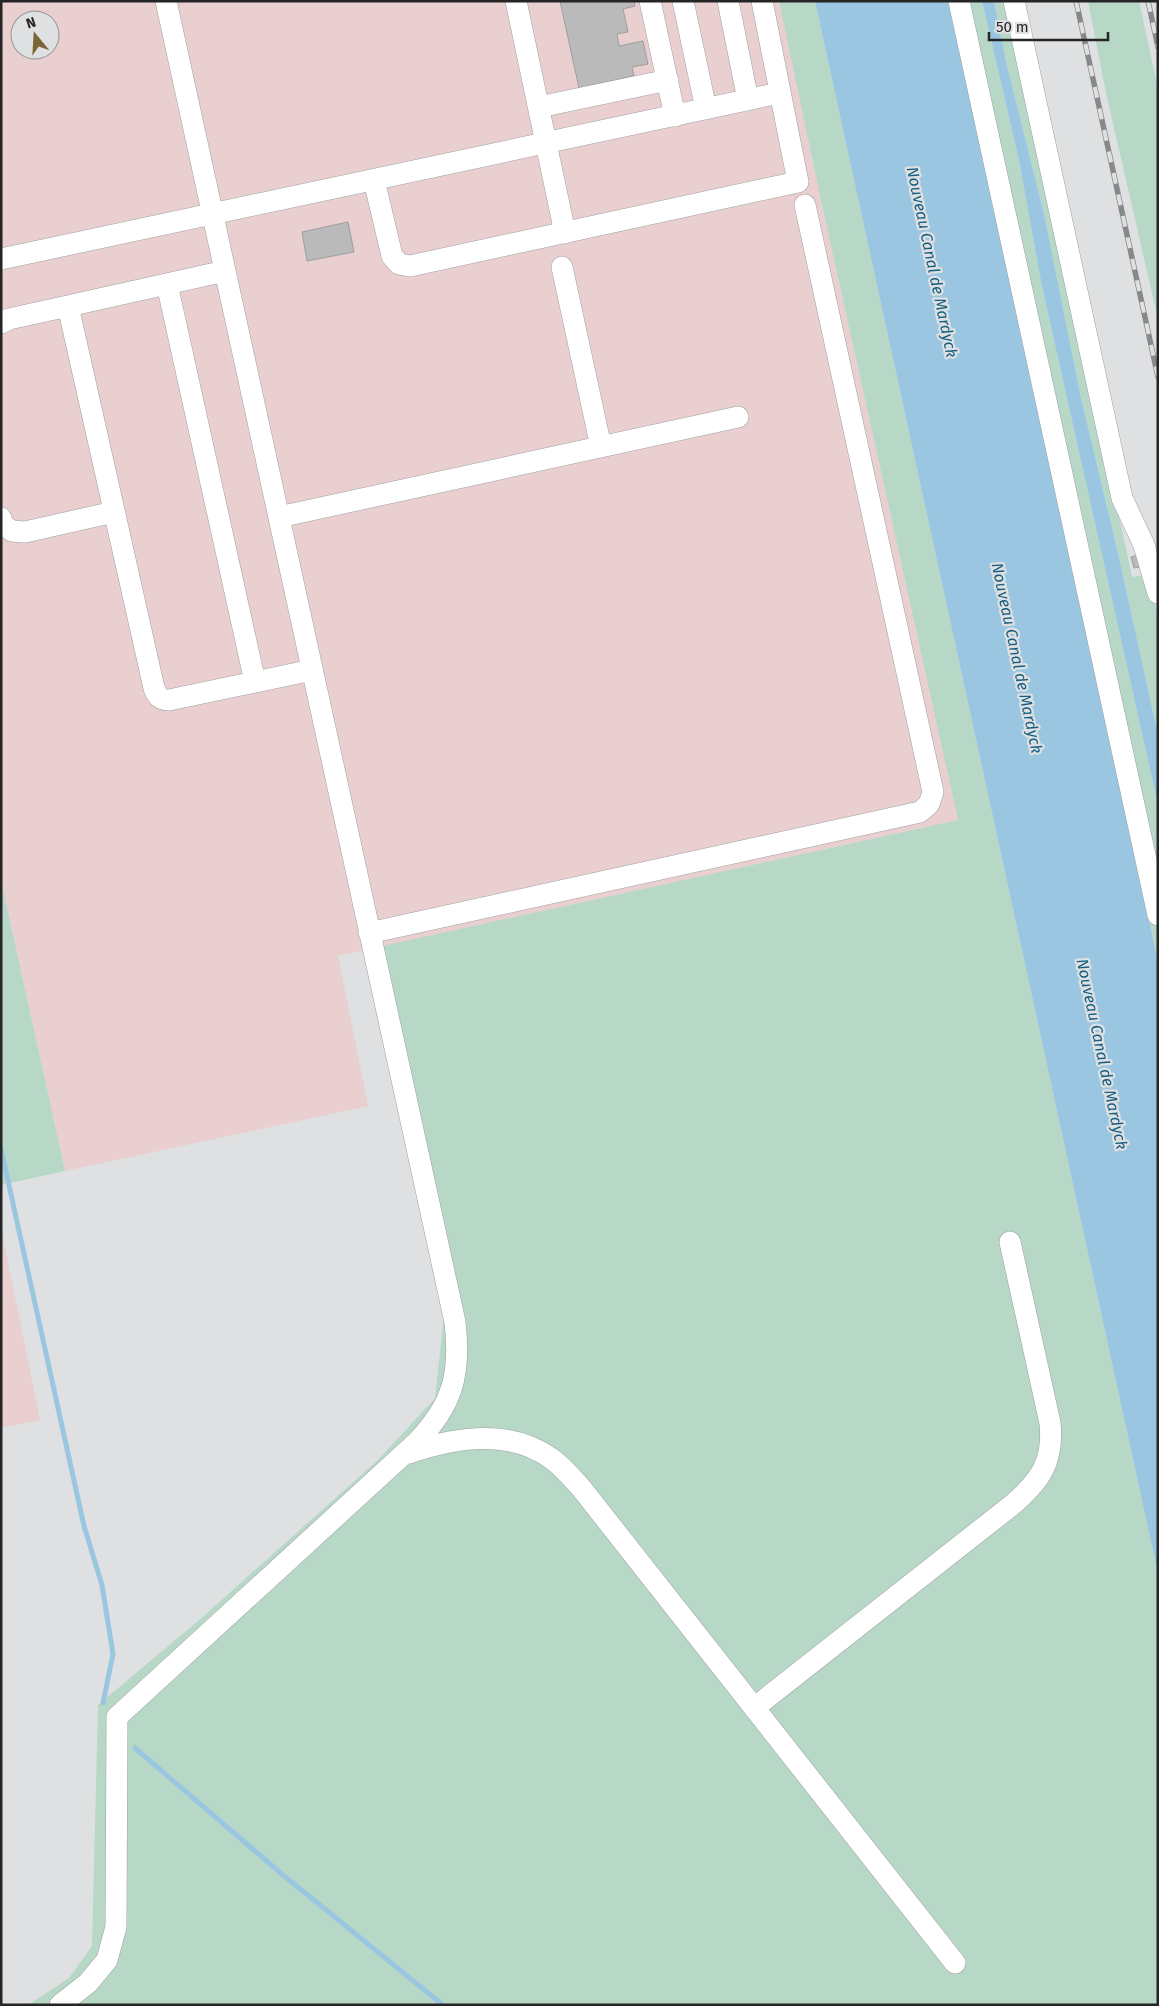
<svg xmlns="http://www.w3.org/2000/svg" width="1159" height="2006" viewBox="0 0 1159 2006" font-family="'Fira Sans',sans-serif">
  <rect width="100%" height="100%" fill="#dfe0e1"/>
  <path fill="#e9cfcf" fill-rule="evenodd" d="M1,1H779L819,191L958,820L338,956L368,1106L65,1171L1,880ZM20,20H50V50H20Z
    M1,1228L40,1420L1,1428Z"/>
  <path fill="#b7d8c7" d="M779,1H815L1158,1574V2005H28L69,1978L92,1946L98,1705L198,1621L379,1459L435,1398L444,1314L364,950L958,820L819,191Z
    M948,1H982L1019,160L1041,282L1158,805V963C1091,642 1016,322 948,1Z
    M994,1H1009L1132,577L1149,574L1158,618V735L1118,553L1081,398L1044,214L1006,62Z
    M1088,1H1139L1158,89V319L1106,93Z
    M1,880L65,1171L1,1185Z"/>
  <path fill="#9ac6e1" d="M815,1H948L1052,471L1078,597L1124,799L1158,963V1574Z
    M982,1H994L1006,62L1044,214L1081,398L1118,553L1158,735V805L1041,282L1019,160Z"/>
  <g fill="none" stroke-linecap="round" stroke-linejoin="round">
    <path stroke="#9ac6e1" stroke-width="5" d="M1,1149L84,1526L102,1585L113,1654L103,1703
      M135,1748L283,1875L443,2005"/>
  </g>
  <path fill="#bababb" stroke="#9e9d9f" d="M560,1H634L635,6L623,9L628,32L617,34L619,46L643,41L648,64L632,67L634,76L579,88Z
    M348,222L354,252L307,261L302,232Z
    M1144,554L1146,566L1134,568L1131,557Z"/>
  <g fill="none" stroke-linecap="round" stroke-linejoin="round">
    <g stroke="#9fa0a1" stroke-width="22">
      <path id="minor" d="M516,1L565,233
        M650,1L675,116
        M683,1L706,109
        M728,1L748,100
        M959,1L1158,915
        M1014,1L1122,498L1144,545L1158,593
        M539,107L668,80
        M374,180L392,256L399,264L410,266L798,182L762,1
        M1,259L779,93
        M562,267L601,447
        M225,271L68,306L154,688C157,696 160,700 169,700L312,670
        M167,284L255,682
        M1,323L9,319L68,306
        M279,517L738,417
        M1,518L3,525L12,531L25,532L114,512
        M369,933L920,812L929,804L933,792L805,205
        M409,1453C455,1437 510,1428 552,1459C564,1468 573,1479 582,1489L955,1963
        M754,1708L1012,1505C1040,1481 1054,1462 1050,1423L1010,1242
        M60,2005L88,1983L107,1960L116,1927L117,1717L417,1442C453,1404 461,1374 455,1322L166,1"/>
    </g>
    <use href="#minor" stroke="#fff" stroke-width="21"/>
    <g stroke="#878889" stroke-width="5.5">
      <path id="rail" d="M1076,1L1158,377
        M1148,1L1158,47"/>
    </g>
    <use href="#rail" stroke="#dfe0e1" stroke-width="4" stroke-dasharray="11" stroke-linecap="butt"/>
  </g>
  <g text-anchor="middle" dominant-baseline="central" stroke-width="4.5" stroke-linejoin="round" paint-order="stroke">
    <g font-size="16" font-style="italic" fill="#135e82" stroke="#dfe0e1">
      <text transform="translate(932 262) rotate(78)">Nouveau Canal de Mardyck</text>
      <text transform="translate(1017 658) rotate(78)">Nouveau Canal de Mardyck</text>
      <text transform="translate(1102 1054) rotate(78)">Nouveau Canal de Mardyck</text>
    </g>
  </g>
  <rect width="1159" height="2006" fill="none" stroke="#252526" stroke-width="5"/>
  <g transform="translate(35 35) rotate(342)"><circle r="24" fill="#dfe0e1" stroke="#959596"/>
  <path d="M0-4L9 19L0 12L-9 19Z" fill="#7a6635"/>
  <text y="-8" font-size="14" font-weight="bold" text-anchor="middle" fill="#252526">N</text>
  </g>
  <path d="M989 32v8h119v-8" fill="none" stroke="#252526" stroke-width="2.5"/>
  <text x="996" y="32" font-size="15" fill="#252526" stroke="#dfe0e1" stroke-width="4" paint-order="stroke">50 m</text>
</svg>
